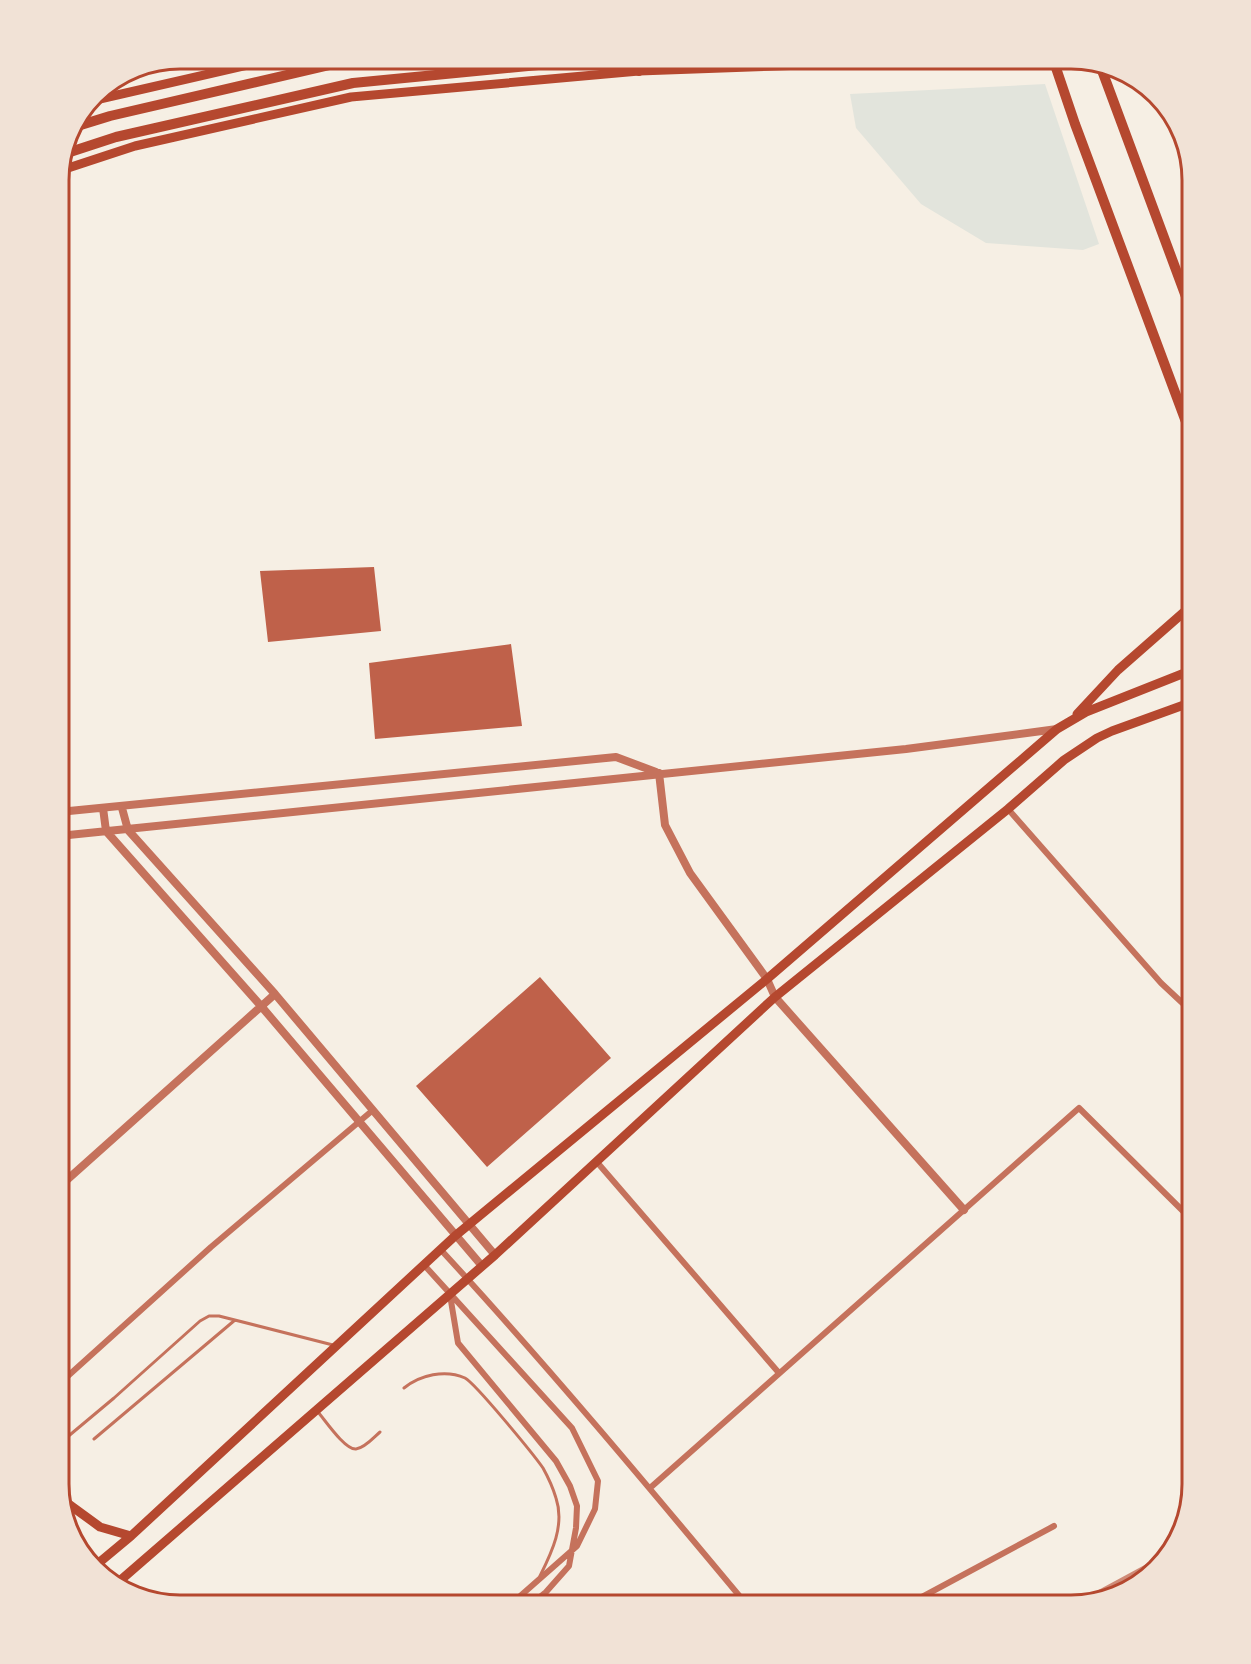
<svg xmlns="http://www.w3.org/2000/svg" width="1251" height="1664" viewBox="0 0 1251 1664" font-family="'Fira Sans Condensed',sans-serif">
  <rect width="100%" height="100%" fill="#f6efe4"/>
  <path fill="#e2e4dc" d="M1045,84L1099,244L1083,250L986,243L921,204L856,128L850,94Z"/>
  <path fill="#bf614a" d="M374,567L381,631L268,642L260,571Z
    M511,644L522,726L375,739L369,663Z
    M540,977L611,1058L487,1167L416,1086Z"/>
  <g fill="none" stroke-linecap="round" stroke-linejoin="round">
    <path stroke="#c5725c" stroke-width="3" d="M404,1388C420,1375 445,1369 465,1378C476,1384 534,1455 543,1468C548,1477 553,1488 556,1498C565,1525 552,1552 540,1576
      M318,1412C325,1420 345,1450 356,1449C365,1448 374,1437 380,1432
      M94,1439L235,1320
      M59,1444L114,1398L200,1321L209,1316H219L333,1345"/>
    <path stroke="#c5725c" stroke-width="6" d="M1008,809L1161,983L1192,1012
      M596,1161L779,1373
      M441,1250C547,1365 647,1485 747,1605
      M425,1266L572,1428L598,1481L595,1509L577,1546L510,1605
      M450,1295L458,1343L556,1461L570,1486L577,1506L576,1528L569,1566L546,1592L530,1605
      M59,1384L211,1247L373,1110
      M650,1488L1079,1108L1192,1220
      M907,1605L1054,1526"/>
    <path stroke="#c5725c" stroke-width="8" d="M659,773L665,825L690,873L767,979L775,997L964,1210
      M103,808L106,831L261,1006L482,1266
      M122,808L128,830L275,994L495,1255
      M59,812L616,757L656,772
      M59,836L906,749L1057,729
      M59,1187L275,994"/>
    <path stroke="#b5482f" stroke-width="9" d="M91,101L274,59
      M59,171L135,146L351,97L639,71L974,59
      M1077,714L1118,670L1192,605
      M63,1500L100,1527L131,1536
      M95,1566L131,1536L455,1236L767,979L1057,729L1086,712L1192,670
      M115,1585L495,1255L775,997L1008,809L1064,760L1097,738L1112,731L1192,702"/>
    <path stroke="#b5482f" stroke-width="10" d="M1053,59L1075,124L1192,438
      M1100,65L1192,313
      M639,71L640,59"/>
    <path stroke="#b5482f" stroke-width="10" d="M71,128L110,116L347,61L371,59
      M64,154L116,137L353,83L600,59"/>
    <path stroke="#cf8b77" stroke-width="4.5" d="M1132,1587L1141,1582
      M1081,1602L1166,1556"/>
  </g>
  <path d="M0 0H1251V1664H0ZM180 69H1071A111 111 0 0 1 1182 180V1484A111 111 0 0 1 1071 1595H180A111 111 0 0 1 69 1484V180A111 111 0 0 1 180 69Z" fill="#f1e2d6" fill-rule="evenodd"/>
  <path fill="none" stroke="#b5482f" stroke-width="3" d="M180 69H1071A111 111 0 0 1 1182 180V1484A111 111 0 0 1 1071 1595H180A111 111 0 0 1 69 1484V180A111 111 0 0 1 180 69Z"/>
</svg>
